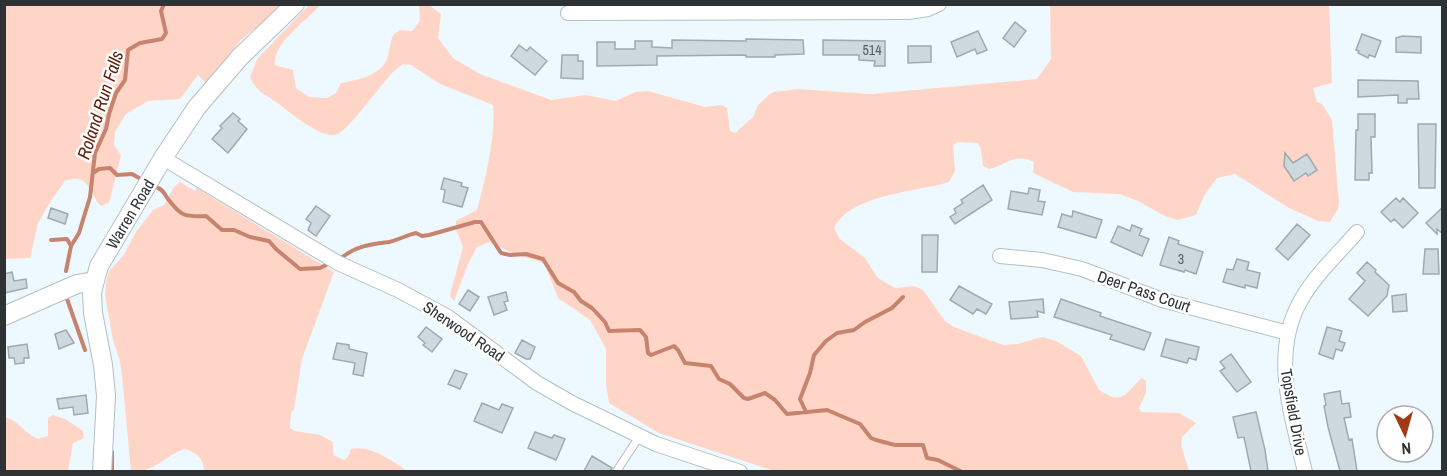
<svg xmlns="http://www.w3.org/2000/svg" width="1447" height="476" viewBox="0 0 1447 476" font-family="'Archivo Narrow',sans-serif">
  <rect width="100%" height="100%" fill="#eef9ff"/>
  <path fill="#ffd5c8" d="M5,5H283L241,40L206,83L198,75L180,99L148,101L126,114L115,132L114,145L121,155L109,203L101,206C88,192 89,172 65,181L50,202L38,223L30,258L5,259Z
    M309,5H320C307,21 273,42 275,65L293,70L296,88L309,97L327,98L336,93L341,83C356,80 376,77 385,63C389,58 390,42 393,35L400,30L412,31L420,21L419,5H429L441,14L438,38L453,58L480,74L551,100L586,95L616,101L635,92L648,91L705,107L722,105L727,108L730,131L735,133L753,117L758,105L770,94L774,92L798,89L870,94L1037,79L1051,59L1050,5H1329L1332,83L1313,88L1317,102L1322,104L1332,120L1339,203L1338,209L1330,222L1318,221L1289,208L1235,174L1217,178L1204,196L1196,215L1178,220L1165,216L1138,201L1119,194L1073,192L1033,173L1034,162C1014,152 1006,166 989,169L983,166L981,149L978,143L958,142L953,145L955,171L949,182C916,192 851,194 834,228L840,239L865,258L878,278L895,288L914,286L923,290L945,321L954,327L1003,345L1018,344L1042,337L1056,341L1081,356L1099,390C1124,406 1125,393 1142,378L1146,381V393L1139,408L1141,412L1179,413L1196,423L1182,437L1181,445L1189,471H774L659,433L609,403L606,384V349L590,320L558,298L545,265L541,262L514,254L490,242L477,247L468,264L454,301L450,296L451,291L463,247L456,229V221L477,210C485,181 496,135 493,105L440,84L411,65L403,64L394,71C383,82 349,129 338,134C321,141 287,109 273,100C268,96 262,94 258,89C255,86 252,82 250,78L257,59Z
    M180,182L195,191L197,188L334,272L302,359L294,409L291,413L290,428L295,431L320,435L333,442V455L344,460L348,457L351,449C371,445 392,461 407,471H204C204,459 196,452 185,449C165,455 153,474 131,471L122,376L120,361L113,340L105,295L106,283L109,271L123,256L136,232L153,210L164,205L174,187Z
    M53,415L65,419L83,431L84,438L73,443L68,471H5V417C19,421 24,433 38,439L48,436V418Z"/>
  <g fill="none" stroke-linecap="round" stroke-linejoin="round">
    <path stroke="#c6846f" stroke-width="4" d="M93,173L99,169L110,168L117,175L132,174L139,178
      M158,188C164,190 164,194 168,199C181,216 184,217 206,216L222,230H234L250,237L269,241L276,249L300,269L320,268L328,264
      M51,240L67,239L71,246
      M340,259C355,246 371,244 389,242C398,240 407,235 416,233L422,236L429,235L475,222H481L501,253L510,255L526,254L543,259L558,283L574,292L581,301L592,308L605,322L609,331L640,330L646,337L648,353L651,355L674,346L678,350L685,363L711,366L719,379L730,384L744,398L748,399L765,393L775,400L787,414L827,410L860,424L871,438L876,440L895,445H923L927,458L938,460L962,472
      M66,271L71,246L79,233L90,197L95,153L106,129L109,114L116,93L125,80L128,50L140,43L162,39L166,33L161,11L164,4
      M67,299L85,350
      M806,412L800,399L810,373L814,355L826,341L837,333L854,330L865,322L892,308L903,297
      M112,472V452"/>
  </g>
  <path fill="#ced9df" stroke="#9fa9ae" stroke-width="1.5" d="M1015,22L1026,31L1014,47L1003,38Z
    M978,31L987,50L977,54L975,49L957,57L951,42Z
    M1362,34L1381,41L1375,57L1369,55L1368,58L1358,53L1359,51L1356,50Z
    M1402,36L1421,37V53L1396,52V38Z
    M746,39L803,40L804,54L775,55V57H746V55L657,56V65L597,66V42H615V49H635V41H652V47L672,48V40L746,41Z
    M823,40L885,41V66H874L875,61L859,60V55H823Z
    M519,45L527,51L530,47L547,61L535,75L511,56Z
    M908,46H931V62L908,63Z
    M562,55H578V61H583V79L561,78Z
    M1358,80L1418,81L1419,99H1407V103H1398V95L1358,97Z
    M233,113L240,119L238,121L247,129L228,153L212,139L222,128L220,126Z
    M1358,114H1375V137H1371L1372,173H1369V180H1355L1356,130H1358Z
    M1418,124H1436L1435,188H1419Z
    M1285,153L1293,163L1307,154L1317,170L1308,176L1306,173L1294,181L1284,166Z
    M444,178L462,183L461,186L468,188L462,207L443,202L445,190L441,189Z
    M983,185L992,200L955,224L950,217L956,213L954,209L963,203L961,200Z
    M1029,188L1040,190L1038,201L1045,202L1042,215L1008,209L1011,191L1028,194Z
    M1396,198L1400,202L1403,198L1418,213L1403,228L1394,219L1391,222L1381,212Z
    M316,206L330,216L316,236L308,230L311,223L306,219Z
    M1443,207V234L1437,229V234L1426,223Z
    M51,208L68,214L65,224L48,218Z
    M1073,211L1102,220L1096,238L1058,227L1062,214L1072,217Z
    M1297,224L1310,235L1288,260L1276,249Z
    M1132,225L1142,229L1139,235L1149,239L1142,256L1111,242L1118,226L1130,231Z
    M922,235H938L937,272H922Z
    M1169,237L1179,241L1178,244L1203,252L1196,274L1185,270L1184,272L1160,265Z
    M1425,249H1438L1439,274H1423Z
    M1237,259L1249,262L1247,270L1260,273L1257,288L1245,285V288L1223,282L1227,269L1233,270Z
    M1367,262L1376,270L1375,272L1389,285L1387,296L1368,316L1349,299L1365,281L1357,273Z
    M12,272L14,281L26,279L27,288L4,293V274Z
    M959,286L992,304L986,314L977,309L973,314L950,300Z
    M468,290L479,297L470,311L459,304Z
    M506,292L508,301L504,302L507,310L494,315L488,297Z
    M1406,294L1407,311L1393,312L1392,296Z
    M1043,299L1044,313L1037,311L1038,317L1011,319L1009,302Z
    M1061,299L1101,313L1100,316L1151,333L1144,350L1110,339L1112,335L1054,317Z
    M426,327L442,339L432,352L423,345L425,343L418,337Z
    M1327,327L1342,331L1339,341L1345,343L1342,351L1336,349L1333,359L1319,354Z
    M66,330L74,343L59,349L55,334Z
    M1166,339L1199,347L1196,360L1189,358L1187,363L1161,356Z
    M522,340L535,347L530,359H526L515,353Z
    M337,343L349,345V349L367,353L363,376L353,374L355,363L333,359Z
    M27,344L29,358H24V363L15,364L14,358H9L8,347Z
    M1231,354L1251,382L1237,392L1220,371L1225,368L1220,362Z
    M455,370L467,374L460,389L448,384Z
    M1340,391L1342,404L1349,403L1351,417L1344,418L1349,440L1352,439L1357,471H1340L1328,427L1324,406L1326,405L1324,394Z
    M86,395L88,413L74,415L73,407L59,409L57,399Z
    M482,403L499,410L502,404L513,408L502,433L474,421Z
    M1256,412L1265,450L1268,471H1251L1244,437L1238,438L1233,417Z
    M535,432L552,438L554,435L565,439L556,460L528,448Z
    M592,456L612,468L610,471H584Z"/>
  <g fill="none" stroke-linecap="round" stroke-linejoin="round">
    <g stroke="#b5bfc5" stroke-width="9">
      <path id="lane" d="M616,472L639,437"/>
    </g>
    <g stroke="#b5bfc5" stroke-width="16">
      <path id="street" d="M568,13L908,12L928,9L939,4
        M163,158L338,263L398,290L448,317L537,383L572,403L656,444L740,472
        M1000,256L1042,260L1082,269L1162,300L1288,333
        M1305,472C1292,416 1270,354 1301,300C1315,275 1338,254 1357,232"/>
    </g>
    <g stroke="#b5bfc5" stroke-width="20">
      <path id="secondary" d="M4,316L77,284L94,281
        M102,472L106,396L103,365L93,313L92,292L99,266L163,158L197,107L240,57L295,4"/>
    </g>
    <use href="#lane" stroke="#fff" stroke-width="7"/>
    <use href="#street" stroke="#fff" stroke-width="14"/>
    <use href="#secondary" stroke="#fff" stroke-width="18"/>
  </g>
  <g text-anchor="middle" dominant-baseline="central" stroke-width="5" stroke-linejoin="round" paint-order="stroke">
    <g font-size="14" fill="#565c5f">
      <text x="872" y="50">514</text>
      <text x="1181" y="259">3</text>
    </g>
    <g font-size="16" fill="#2e3234" stroke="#fff">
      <text transform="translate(130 214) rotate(-59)">Warren Road</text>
      <text transform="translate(1144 291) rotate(19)">Deer Pass Court</text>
      <text transform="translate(464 331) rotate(34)">Sherwood Road</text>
      <text transform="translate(1294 412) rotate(80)">Topsfield Drive</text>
    </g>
    <g font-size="18" font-style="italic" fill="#60230e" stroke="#fff">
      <text transform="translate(100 105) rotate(-72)">Roland Run Falls</text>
    </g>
  </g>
  <rect width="1447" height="476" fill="none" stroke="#2e3234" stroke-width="12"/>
  <g transform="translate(1405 434) rotate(175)"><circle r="28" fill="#ffffff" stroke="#abadae" stroke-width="1.5"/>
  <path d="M0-4.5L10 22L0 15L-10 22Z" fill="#a13a15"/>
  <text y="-9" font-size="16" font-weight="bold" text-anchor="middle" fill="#2e3234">N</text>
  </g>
</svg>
